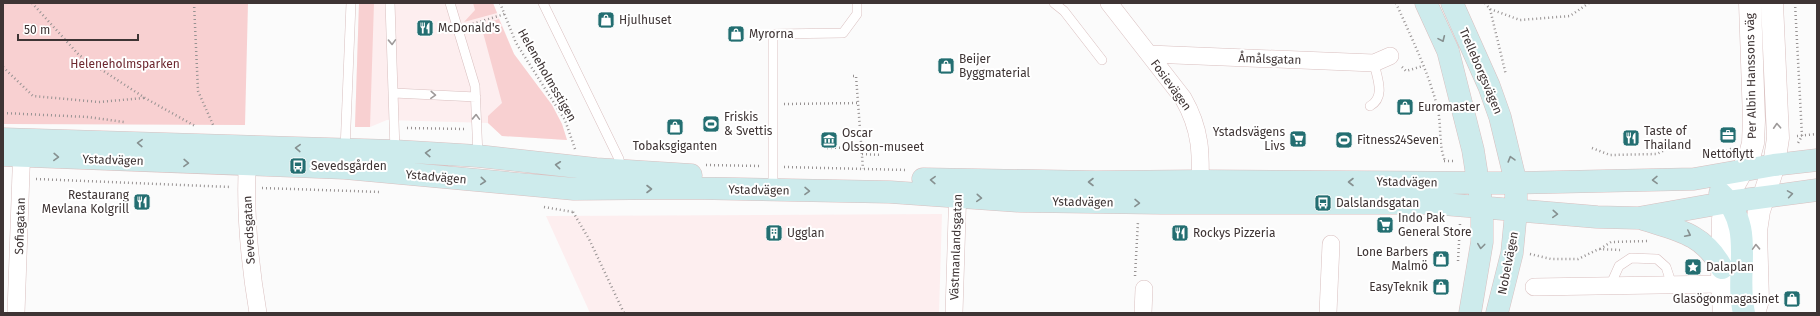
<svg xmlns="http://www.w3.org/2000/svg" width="1820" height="316" viewBox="0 0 1820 316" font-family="'Fira Sans',sans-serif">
  <rect width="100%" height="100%" fill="#fbfbfb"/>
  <path fill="#fdeeef" d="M359,3H493L514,54L552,105L562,124L567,140L502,136L488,123L387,120L370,127H355Z
    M942,214L939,313H590L546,216Z"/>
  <path fill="#f8d0d1" d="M3,3H248L245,125L3,124Z
    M359,3H374L370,127H355Z
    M473,3H493L497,13L464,22L475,10Z
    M499,19L514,54L552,105L562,124L567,140L502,136L488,123V116L502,103L481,25Z"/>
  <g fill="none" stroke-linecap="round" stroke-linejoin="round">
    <g stroke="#d9bfbf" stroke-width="10">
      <path id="service" d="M390,3L395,151
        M450,3L475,86L478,156
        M543,3L619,159L621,171
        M1054,3L1064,11L1102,60
        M394,93L476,97
        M1370,106C1386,97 1377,78 1374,63
        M345,150L351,3
        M773,190V34L843,33L857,14V3
        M1610,286L1619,266L1631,258L1657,259L1666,267L1672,285"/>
    </g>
    <g stroke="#d9bfbf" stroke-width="18">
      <path id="minor" d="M1109,3L1183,98C1202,131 1201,155 1200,192
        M1149,54L1374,63L1390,56
        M248,152C244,206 249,260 258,313
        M1534,287L1722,284
        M16,313L22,144
        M954,313L958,185
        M1143,313L1144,289
        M1328,313L1331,244"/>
    </g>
    <g stroke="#d9bfbf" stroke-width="23">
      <path id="tertiary" d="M1724,313L1722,284L1723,219L1734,185L1749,158L1753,143L1754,120L1750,3
        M1754,313L1758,300L1756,231L1759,211L1774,165L1778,138L1772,3"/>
    </g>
    <g stroke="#d9bfbf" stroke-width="23">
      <path id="secondary" d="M1426,3L1448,51L1473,150L1482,207V242L1470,313
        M1452,3L1489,86L1500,117L1516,183V212L1512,253L1497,313
        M3,139L395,151L478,156L596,169L691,175
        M3,155L345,168L574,189L689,188L890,192L1020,201L1161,203H1431L1597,217L1638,218L1728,202L1817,190
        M923,179L1096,182L1200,181L1516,183L1694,179L1774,165L1817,160
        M1720,193C1757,227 1734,271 1744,313
        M1643,219C1678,230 1704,234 1722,268"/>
    </g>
    <path stroke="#979292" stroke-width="2.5" stroke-dasharray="1 3" stroke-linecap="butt" d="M32,3L79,55L145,98L195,126
      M194,3L198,91L214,127
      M500,3L516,43L565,120L575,149
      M1396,3C1411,37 1428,71 1437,106C1442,124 1438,144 1445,161
      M1485,3L1490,9L1520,20L1570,16L1589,3
      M1795,3L1802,136L1798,143
      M1490,9L1506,75
      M469,25L505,14
      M3,67L33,96L99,102L144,98
      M1402,67L1406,71L1423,66
      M853,76H856L863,169
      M784,104L859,103
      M3,113L88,117L124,122
      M407,128L466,129
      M1797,136L1817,134
      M827,148L862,147
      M1592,148L1610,155L1657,154L1672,146
      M862,154L882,155
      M1707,156L1731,149
      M1444,161H1456
      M706,165L761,166
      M784,167L907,170
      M36,179L231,187
      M262,188L381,192
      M544,207L573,212
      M573,212L589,239L624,313
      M1600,249L1611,242L1649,241
      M1530,254L1551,259H1578L1599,249L1620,250
      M1458,261L1460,224
      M1135,276L1138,221"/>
    <use href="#service" stroke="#fff" stroke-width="9"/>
    <use href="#minor" stroke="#fff" stroke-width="17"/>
    <use href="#tertiary" stroke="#fff" stroke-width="22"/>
    <use href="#secondary" stroke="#cdebec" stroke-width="22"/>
  </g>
  <defs><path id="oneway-chevron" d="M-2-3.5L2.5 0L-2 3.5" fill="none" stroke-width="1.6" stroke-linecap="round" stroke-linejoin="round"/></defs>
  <g stroke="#869090">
    <use href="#oneway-chevron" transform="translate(1442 39) rotate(66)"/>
    <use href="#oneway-chevron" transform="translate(140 143) rotate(-178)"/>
    <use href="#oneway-chevron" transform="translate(298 148) rotate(-178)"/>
    <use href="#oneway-chevron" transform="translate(428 153) rotate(-177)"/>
    <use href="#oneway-chevron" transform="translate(56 157) rotate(2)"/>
    <use href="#oneway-chevron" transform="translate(1511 159) rotate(-106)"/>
    <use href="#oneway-chevron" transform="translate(186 163) rotate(2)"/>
    <use href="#oneway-chevron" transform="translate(558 165) rotate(-174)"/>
    <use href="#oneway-chevron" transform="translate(933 180) rotate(-178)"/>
    <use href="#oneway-chevron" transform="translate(1655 180) rotate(179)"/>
    <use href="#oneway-chevron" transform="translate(483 181) rotate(5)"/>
    <use href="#oneway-chevron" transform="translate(1091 182) rotate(-180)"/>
    <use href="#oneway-chevron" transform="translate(1351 182) rotate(-180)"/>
    <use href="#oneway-chevron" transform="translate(649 189)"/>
    <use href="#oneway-chevron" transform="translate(807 191) rotate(1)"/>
    <use href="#oneway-chevron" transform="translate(1790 194) rotate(-9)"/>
    <use href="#oneway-chevron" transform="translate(979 198) rotate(4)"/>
    <use href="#oneway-chevron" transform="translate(1137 203) rotate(1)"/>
    <use href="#oneway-chevron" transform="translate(1555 214) rotate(4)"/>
    <use href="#oneway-chevron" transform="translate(1688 234) rotate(27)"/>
    <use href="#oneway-chevron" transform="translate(1481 246) rotate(97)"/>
  </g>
  <g stroke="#9e9a9a">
    <use href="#oneway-chevron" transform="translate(392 42) rotate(88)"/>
    <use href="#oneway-chevron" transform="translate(433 95) rotate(3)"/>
    <use href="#oneway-chevron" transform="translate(476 117) rotate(-88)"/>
    <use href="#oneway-chevron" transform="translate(1777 126) rotate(-93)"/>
    <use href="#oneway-chevron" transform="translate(1756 247) rotate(-92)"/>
  </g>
  <defs>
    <g id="shop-square" transform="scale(0.9)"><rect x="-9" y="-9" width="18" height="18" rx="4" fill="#236e71" stroke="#fff"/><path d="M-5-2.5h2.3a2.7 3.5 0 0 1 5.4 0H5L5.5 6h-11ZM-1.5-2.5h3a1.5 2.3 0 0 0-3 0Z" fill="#fff"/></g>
    <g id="restaurant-square" transform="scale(0.9)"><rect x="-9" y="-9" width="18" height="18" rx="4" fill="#236e71" stroke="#fff"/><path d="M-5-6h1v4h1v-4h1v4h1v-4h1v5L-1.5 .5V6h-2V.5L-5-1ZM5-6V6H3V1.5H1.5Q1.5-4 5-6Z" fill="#fff"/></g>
    <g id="stadium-square" transform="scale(0.9)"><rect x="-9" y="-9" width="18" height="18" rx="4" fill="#236e71" stroke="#fff"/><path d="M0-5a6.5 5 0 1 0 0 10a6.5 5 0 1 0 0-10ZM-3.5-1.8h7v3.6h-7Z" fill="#fff"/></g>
    <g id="office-square" transform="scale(0.9)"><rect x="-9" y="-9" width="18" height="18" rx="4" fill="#236e71" stroke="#fff"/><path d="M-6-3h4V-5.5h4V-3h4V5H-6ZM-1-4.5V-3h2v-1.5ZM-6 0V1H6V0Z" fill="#fff"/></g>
    <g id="supermarket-square" transform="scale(0.9)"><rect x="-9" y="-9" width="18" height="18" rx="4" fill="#236e71" stroke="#fff"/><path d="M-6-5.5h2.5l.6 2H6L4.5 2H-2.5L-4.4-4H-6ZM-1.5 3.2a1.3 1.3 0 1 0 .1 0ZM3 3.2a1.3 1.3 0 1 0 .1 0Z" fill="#fff"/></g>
    <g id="museum-square" transform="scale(0.9)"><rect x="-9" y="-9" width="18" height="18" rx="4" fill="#236e71" stroke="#fff"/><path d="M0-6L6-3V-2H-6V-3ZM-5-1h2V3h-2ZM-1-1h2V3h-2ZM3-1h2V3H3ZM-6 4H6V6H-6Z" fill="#fff"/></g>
    <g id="bus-square" transform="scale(0.9)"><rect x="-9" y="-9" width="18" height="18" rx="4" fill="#236e71" stroke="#fff"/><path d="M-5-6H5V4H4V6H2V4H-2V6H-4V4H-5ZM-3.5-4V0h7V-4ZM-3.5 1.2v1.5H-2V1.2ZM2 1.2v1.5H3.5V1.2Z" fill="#fff"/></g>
    <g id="building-square" transform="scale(0.9)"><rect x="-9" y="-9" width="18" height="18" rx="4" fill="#236e71" stroke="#fff"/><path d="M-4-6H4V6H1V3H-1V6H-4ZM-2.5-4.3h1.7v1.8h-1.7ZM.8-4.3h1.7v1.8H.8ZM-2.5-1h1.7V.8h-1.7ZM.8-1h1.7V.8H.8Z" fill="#fff"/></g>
    <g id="sight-square" transform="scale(0.9)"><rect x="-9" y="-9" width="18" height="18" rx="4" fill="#236e71" stroke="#fff"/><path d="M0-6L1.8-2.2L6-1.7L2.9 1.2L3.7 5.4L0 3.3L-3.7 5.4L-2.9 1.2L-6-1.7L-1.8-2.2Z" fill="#fff"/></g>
  </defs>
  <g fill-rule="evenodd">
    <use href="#shop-square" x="606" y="20"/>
    <use href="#restaurant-square" x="425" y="28"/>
    <use href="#shop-square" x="736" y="34"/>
    <use href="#shop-square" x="946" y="66"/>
    <use href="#shop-square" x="1405" y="107"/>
    <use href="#stadium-square" x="711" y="124"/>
    <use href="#shop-square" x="675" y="127"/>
    <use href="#office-square" x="1728" y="135"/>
    <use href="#restaurant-square" x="1631" y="138"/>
    <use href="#supermarket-square" x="1298" y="139"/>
    <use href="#museum-square" x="829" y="140"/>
    <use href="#stadium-square" x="1344" y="140"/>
    <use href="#bus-square" x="298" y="166"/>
    <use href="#restaurant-square" x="142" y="202"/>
    <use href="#bus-square" x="1323" y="203"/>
    <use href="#supermarket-square" x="1385" y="225"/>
    <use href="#building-square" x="774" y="233"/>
    <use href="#restaurant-square" x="1180" y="233"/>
    <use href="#shop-square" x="1441" y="259"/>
    <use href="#sight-square" x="1693" y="267"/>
    <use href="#shop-square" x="1441" y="287"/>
    <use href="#shop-square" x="1792" y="299"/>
  </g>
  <g text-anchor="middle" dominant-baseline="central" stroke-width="4" stroke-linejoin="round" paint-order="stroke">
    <g font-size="12" fill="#3e3434" stroke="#fff" text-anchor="start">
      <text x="619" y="20">Hjulhuset</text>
      <text x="438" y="28">McDonald's</text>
      <text x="749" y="34">Myrorna</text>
      <text x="959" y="59">Beijer<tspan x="959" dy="14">Byggmaterial</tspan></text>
      <text x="1418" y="107">Euromaster</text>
      <text x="724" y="117">Friskis<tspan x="724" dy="14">&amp; Svettis</tspan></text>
      <text x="1644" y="131">Taste of<tspan x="1644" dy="14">Thailand</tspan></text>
      <text x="1285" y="132" text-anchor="end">Ystadsvägens<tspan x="1285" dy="14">Livs</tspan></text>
      <text x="842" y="133">Oscar<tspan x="842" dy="14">Olsson-museet</tspan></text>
      <text x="1357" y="140">Fitness24Seven</text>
      <text x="675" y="146" text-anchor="middle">Tobaksgiganten</text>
      <text x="1728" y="154" text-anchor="middle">Nettoflytt</text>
      <text x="311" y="166">Sevedsgården</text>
      <text x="129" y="195" text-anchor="end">Restaurang<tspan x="129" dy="14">Mevlana Kolgrill</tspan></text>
      <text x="1336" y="203">Dalslandsgatan</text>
      <text x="1398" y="218">Indo Pak<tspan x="1398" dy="14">General Store</tspan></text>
      <text x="787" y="233">Ugglan</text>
      <text x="1193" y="233">Rockys Pizzeria</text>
      <text x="1428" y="252" text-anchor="end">Lone Barbers<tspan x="1428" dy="14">Malmö</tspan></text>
      <text x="1706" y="267">Dalaplan</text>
      <text x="1428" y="287" text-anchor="end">EasyTeknik</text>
      <text x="1779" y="299" text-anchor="end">Glasögonmagasinet</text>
    </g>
    <g font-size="12" fill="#3e3434" stroke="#fff">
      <text transform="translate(1270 59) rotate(2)">Åmålsgatan</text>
      <text transform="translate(1481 71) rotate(67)">Trelleborgsvägen</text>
      <text transform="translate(547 75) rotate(60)">Heleneholmsstigen</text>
      <text transform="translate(1751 76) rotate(-91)">Per Albin Hanssons väg</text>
      <text transform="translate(1171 85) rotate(54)">Fosievägen</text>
      <text transform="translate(113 160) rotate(2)">Ystadvägen</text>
      <text transform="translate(436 177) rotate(5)">Ystadvägen</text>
      <text transform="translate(1407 182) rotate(1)">Ystadvägen</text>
      <text transform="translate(759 190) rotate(1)">Ystadvägen</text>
      <text transform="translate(1083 202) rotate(1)">Ystadvägen</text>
      <text transform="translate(20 226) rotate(-88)">Sofiagatan</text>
      <text transform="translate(249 230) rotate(-93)">Sevedsgatan</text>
      <text transform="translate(956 247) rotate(-88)">Västmanlandsgatan</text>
      <text transform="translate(1508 263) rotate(-79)">Nobelvägen</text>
    </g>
    <g font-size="12" fill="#6d2930" stroke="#fff">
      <text x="125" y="64">Heleneholmsparken</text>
    </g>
  </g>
  <rect width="1820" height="316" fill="none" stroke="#3e3434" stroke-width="8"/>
  <path d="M18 34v6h120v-6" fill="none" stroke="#3e3434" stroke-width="2"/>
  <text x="24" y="34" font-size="12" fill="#3e3434" stroke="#ffffff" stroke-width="3" paint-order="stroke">50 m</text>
</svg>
